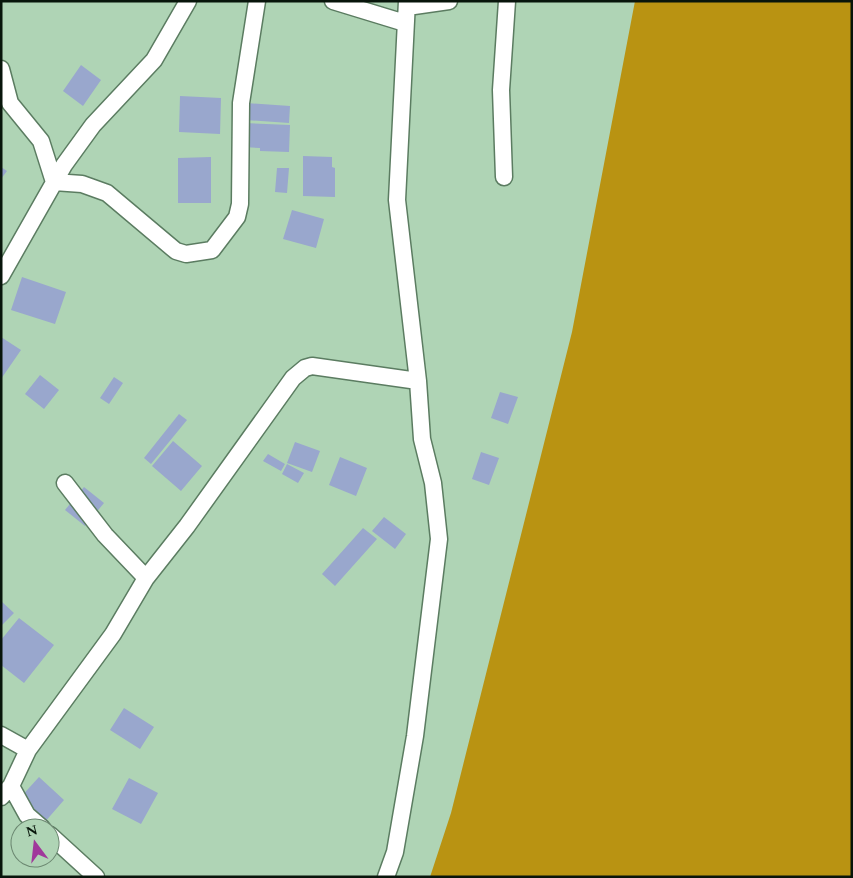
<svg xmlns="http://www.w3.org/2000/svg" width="853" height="878" viewBox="0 0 853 878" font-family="Spectral,serif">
  <rect width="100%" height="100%" fill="#afd4b5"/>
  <path fill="#b99312" d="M635,1H852V877H430L451,813L572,332Z"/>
  <path fill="#99a7cd" d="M81,65L101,80L83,106L63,91Z
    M180,96L221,98L220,134L179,132Z
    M246,103L290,106L289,123L245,120Z
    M244,123L290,125L289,152L260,151V148L243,147Z
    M303,156L332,157V167L335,168V197L303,196Z
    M211,157V203H178V158Z
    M1,167L7,171L1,179Z
    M277,168H289L287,193L275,192Z
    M292,210L324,219L316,248L283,239Z
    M22,277L66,292L55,324L11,310Z
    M1,337L21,350L1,379Z
    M40,375L59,390L44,409L25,394Z
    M114,377L123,383L109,404L100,398Z
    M500,392L518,397L508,424L491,418Z
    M179,414L187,420L151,464L144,458Z
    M173,441L202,466L181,491L152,466Z
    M295,442L320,451L312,472L287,463Z
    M481,452L499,458L489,485L472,479Z
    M268,454L285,464L281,471L263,461Z
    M340,457L367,468L356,496L329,485Z
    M287,464L304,473L298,483L282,474Z
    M84,487L104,503L85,526L65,510Z
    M384,517L406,534L395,549L372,531Z
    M363,528L377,539L335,586L322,574Z
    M1,601L14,613L1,626Z
    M19,618L54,645L24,683L1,665V640Z
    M124,708L154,727L140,749L110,730Z
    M39,777L64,800L44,823L18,800Z
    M129,778L158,793L141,824L112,809Z"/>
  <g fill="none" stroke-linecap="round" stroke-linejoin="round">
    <g stroke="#5b7c61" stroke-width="19">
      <path id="minor" d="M333,1L405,23
        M407,7L449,1
        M1,69L10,103L41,141L54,182L82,184L107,193L176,251L186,254L212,250L237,217L240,204L241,103L257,1
        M504,177L501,90L507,1
        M1,276L64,165L93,125L154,60L188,1
        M65,483L105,535L146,578
        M1,735L28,750
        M11,786L27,815L42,828
        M1,797L11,786L28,750L113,634L146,578L187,526L293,378L305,368L312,366L418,381
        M50,835L96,877
        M386,877L395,852L415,736L439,539L433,483L422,439L418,381L397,200L407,1"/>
    </g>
    <use href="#minor" stroke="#fff" stroke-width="16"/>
  </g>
  <rect width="853" height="878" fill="none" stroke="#08150b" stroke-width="5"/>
  <g transform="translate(35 843) rotate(345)"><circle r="24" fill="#afd4b5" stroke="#6c8871"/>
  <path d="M0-4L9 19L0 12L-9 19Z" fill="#a0389b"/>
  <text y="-8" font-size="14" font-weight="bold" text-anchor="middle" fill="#08150b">N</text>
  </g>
</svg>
